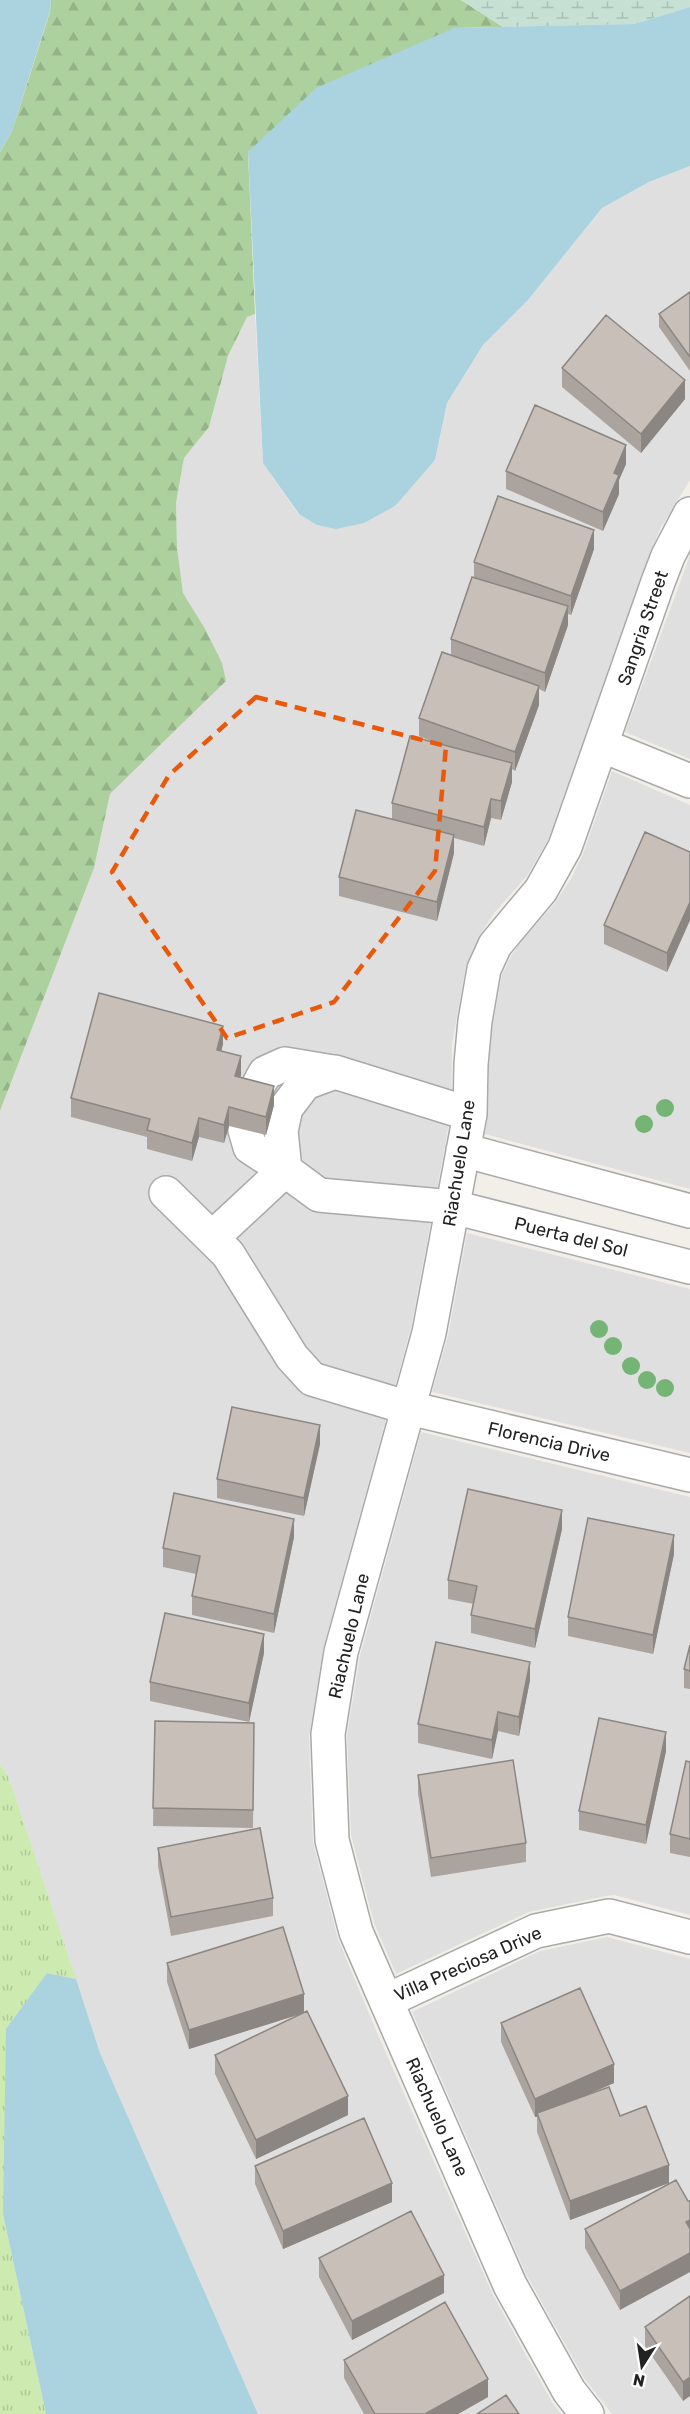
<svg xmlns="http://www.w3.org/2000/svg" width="690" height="2414" viewBox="0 0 690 2414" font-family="Rubik,sans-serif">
  <defs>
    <pattern id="grass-tufts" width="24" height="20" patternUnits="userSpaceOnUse" patternTransform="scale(1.5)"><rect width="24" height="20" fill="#cdebb0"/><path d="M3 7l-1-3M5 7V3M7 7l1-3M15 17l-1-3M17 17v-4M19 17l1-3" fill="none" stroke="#b0c997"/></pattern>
    <pattern id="forest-firs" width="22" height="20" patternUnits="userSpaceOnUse" patternTransform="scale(1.5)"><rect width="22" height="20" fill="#add19e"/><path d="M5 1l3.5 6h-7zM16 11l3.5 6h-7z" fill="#95b388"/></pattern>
    <pattern id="wetland-marsh" width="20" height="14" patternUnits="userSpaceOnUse" patternTransform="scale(1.5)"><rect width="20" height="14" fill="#c6e0d4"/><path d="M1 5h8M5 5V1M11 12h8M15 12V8" fill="none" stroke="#aac0b6"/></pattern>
  </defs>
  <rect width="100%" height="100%" fill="#f2efe9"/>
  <path fill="#e0dfdf" d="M690,166V480L660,529L642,574L549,838L527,876L495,912L481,933L466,965L452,1045L451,1113L411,1328L323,1649L309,1737L313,1842L338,1939L375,2028L493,2295L552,2402L561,2414H258L100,2053L9,1778L0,1764V1111L94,868L110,794L212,695L204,627L183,593L177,547L176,503L184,458L209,427L228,356L247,317L255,314L263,463L298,514L435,461L447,403L483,345L528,300L602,208L649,182Z
    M690,555V759L625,732Z
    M612,771L690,805V1189L485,1134L488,1113L489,1065L493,1023L502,975L511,956L522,940L554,904L571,879L583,854Z
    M467,1233L690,1289V1453L432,1392L448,1336Z
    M421,1432L690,1497V1915L614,1895L606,1896L529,1912L396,1974L374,1923L351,1835L347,1735L360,1656Z
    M607,1937L690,1959V2414H612L584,2378L526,2274L412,2012L540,1951Z"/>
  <path fill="url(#grass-tufts)" d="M0,1764L9,1778L76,1979L47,1973L3,2214L46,2414H0Z"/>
  <path fill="url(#forest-firs)" d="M51,0H461L503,27L454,28L248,152L255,314L247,317L228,356L209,427L184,458L176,503L177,547L183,593L204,627L222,663L226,681L110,794L94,868L0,1111V152L12,131L50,12Z"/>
  <path fill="url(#wetland-marsh)" d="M461,0H690V7L634,24L503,27Z"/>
  <path fill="#aad3df" d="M0,0H51L50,11L12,131L0,152Z
    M690,7V166L649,182L602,208L528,300L483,345L447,403L435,460L395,506L364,523L336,529L317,525L299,514L263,463L248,152L316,88L454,28L634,24Z
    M47,1973L76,1979L100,2053L258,2414H46L3,2214L6,2029Z"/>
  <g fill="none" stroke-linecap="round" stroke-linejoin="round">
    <g stroke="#a9a9a9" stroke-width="36">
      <path id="minor" d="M601,745L690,781
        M251,1099L265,1073L285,1064L333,1072
        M470,1114L335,1072L305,1083L286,1108L281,1131L285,1170L319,1195L453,1207L690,1267
        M463,1150L690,1211
        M166,1193L228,1254L292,1357L312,1379L409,1408L690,1475
        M212,1238L285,1170L250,1147L245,1130
        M386,2001L536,1931L609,1916L690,1937
        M587,2414L569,2391L510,2285L356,1932L332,1840L328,1734L341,1652L429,1333L470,1114L471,1064L475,1021L484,969L495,945L541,890L565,847L658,582L668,556L690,514"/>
    </g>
    <use href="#minor" stroke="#fff" stroke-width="33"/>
  </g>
  <g fill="#74b475">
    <circle cx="665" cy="1108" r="9"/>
    <circle cx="644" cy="1124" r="9"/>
    <circle cx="599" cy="1329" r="9"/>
    <circle cx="613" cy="1346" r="9"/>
    <circle cx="631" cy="1366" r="9"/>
    <circle cx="647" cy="1380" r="9"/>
    <circle cx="665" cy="1388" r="9"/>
  </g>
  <path fill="#aba49e" d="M690,292V371L659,327V314Z
    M562,368L685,399L641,453L562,387Z
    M626,464L619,480V494L603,531L506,489V471Z
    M594,549L571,615L568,614V625L545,692L539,689V705L515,771L512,769V782L501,820L491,818L484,846L454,838V853L437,921L339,896V877L392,819V803L436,743L419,736V718L451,655V639L474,577V562Z
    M690,852V920L667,972L604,944V925Z
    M223,1044L221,1051L241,1075L240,1077L274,1105L266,1135L229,1126L224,1143L199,1137L192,1161L147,1149V1137L71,1117V1098Z
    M320,1444L304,1516L217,1498V1479Z
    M562,1529L535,1648L471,1633V1615L474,1604L448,1599V1580Z
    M294,1537L274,1633L192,1615V1596L196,1574L163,1567V1548Z
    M674,1554L653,1654L568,1636V1617Z
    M690,1645V1689L684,1688V1669Z
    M264,1653L249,1722L150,1701V1682Z
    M530,1680L519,1736L498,1731L492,1759L418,1743V1724Z
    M155,1721L254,1723L253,1828L153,1826Z
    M666,1751L646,1844L579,1830V1811Z
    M690,1762V1857L670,1853V1834Z
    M418,1775L526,1843V1862L431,1877L418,1794Z
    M158,1848L273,1898V1916L171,1936L158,1866Z
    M167,1963L304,2013L348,2115L256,2159L215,2074V2055L303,2013L189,2049L167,1982Z
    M501,2023L614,2083L584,2096L620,2116L669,2183L570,2220L537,2132V2117H535L501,2042Z
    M255,2166L392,2202L283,2249L255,2184Z
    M688,2201L620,2310L585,2248V2229Z
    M319,2258L444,2293L352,2340L319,2277Z
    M690,2296L683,2401L645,2346V2327Z
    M344,2360L488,2397L458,2414H364L344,2378Z"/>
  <path fill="#8b8681" d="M685,380V399L641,453V434Z
    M626,445V464L619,480V494L603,531V512L614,473Z
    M594,530V549L571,615V596Z
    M568,606V625L545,692V673Z
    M539,686V705L515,771V752Z
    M512,763V782L501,820V801Z
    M491,799V818L484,846V827Z
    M454,835V853L437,921V902Z
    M690,902V920L667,972V953Z
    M223,1026V1044L217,1068V1050Z
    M241,1056V1075L235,1095V1076Z
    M274,1086V1105L266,1135V1117Z
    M229,1107V1126L224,1143V1125Z
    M199,1118V1137L192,1161V1143Z
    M320,1425V1444L304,1516V1498Z
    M562,1510V1529L535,1648V1629Z
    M294,1519V1537L274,1633V1614Z
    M674,1535V1554L653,1654V1635Z
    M264,1634V1653L249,1722V1703Z
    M530,1662V1680L519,1736V1717Z
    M498,1712V1731L492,1759V1740Z
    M666,1732V1751L646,1844V1825Z
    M304,1994V2013L189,2049V2030Z
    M614,2064V2083L538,2116L537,2113V2117H535V2099Z
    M348,2096V2115L256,2159V2140Z
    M669,2165V2183L570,2220V2201Z
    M392,2183V2202L283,2249V2231Z
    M690,2220V2239L686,2222Z
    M690,2253V2272L620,2310V2291Z
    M444,2275V2293L352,2340V2321Z
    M690,2377V2396L683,2401V2382Z
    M488,2379V2397L458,2414H425Z"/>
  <path fill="#c7bfb8" stroke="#8b8681" stroke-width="1.5" d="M690,292V357L659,314Z
    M606,315L685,380L641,434L562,368Z
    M535,405L626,445L614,473L619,475L603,512L506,471Z
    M498,496L594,530L571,596L474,562Z
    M472,577L568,606L545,673L451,639Z
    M442,652L539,686L515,752L419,718Z
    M410,736L512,763L501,801L491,799L484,827L392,803Z
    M356,810L454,835L437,902L339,877Z
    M645,832L690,852V902L667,953L604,925Z
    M99,993L223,1026L217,1050L241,1056L235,1076L274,1086L266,1117L229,1107L224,1125L199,1118L192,1143L147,1130L150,1119L71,1098Z
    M232,1407L320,1425L304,1498L217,1479Z
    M468,1489L562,1510L535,1629L471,1615L477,1586L448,1580Z
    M174,1493L294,1519L274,1614L192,1596L200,1556L163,1548Z
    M588,1518L674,1535L653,1635L568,1617Z
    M165,1613L264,1634L249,1703L150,1682Z
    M436,1642L530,1662L519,1717L498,1712L492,1740L418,1724Z
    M690,1645V1671L684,1669Z
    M599,1718L666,1732L646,1825L579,1811Z
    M155,1721L254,1723L253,1810L153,1808Z
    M513,1760L526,1843L431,1858L418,1775Z
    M686,1761L690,1762V1839L670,1834Z
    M260,1828L273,1898L171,1917L158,1848Z
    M283,1927L304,1994L189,2030L167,1963Z
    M580,1988L614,2064L535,2099L501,2023Z
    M307,2011L348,2096L256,2140L215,2055Z
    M609,2087L620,2116L646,2106L669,2165L570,2201L537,2113Z
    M364,2118L392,2183L283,2231L255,2166Z
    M676,2180L688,2201H690V2220L686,2222L690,2229V2253L620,2291L585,2229Z
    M411,2211L444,2275L352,2321L319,2258Z
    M690,2296V2377L683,2382L645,2327Z
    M445,2302L488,2379L425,2414H375L344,2360Z
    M506,2395L519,2414H477Z"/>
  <path fill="none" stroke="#e8590c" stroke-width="4.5" stroke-dasharray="12 8" stroke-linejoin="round" d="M256,697L446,746L435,871L334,1002L227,1038L112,872L169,775Z"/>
  <g text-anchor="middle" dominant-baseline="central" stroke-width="4.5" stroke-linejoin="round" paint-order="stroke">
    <g font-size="18" fill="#222" stroke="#fff">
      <text transform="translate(643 628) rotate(-71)">Sangria Street</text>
      <text transform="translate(459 1163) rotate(-81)">Riachuelo Lane</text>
      <text transform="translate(571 1237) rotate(14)">Puerta del Sol</text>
      <text transform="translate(549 1442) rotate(13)">Florencia Drive</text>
      <text transform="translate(349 1636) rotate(-77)">Riachuelo Lane</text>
      <text transform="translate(468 1964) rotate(-24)">Villa Preciosa Drive</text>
      <text transform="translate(437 2117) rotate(66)">Riachuelo Lane</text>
    </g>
  </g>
  <g transform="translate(642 2366) rotate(192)" stroke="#ffffff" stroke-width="4.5" paint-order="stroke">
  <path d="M0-4.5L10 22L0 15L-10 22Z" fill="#222222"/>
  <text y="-9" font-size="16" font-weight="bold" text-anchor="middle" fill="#222222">N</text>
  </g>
</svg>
